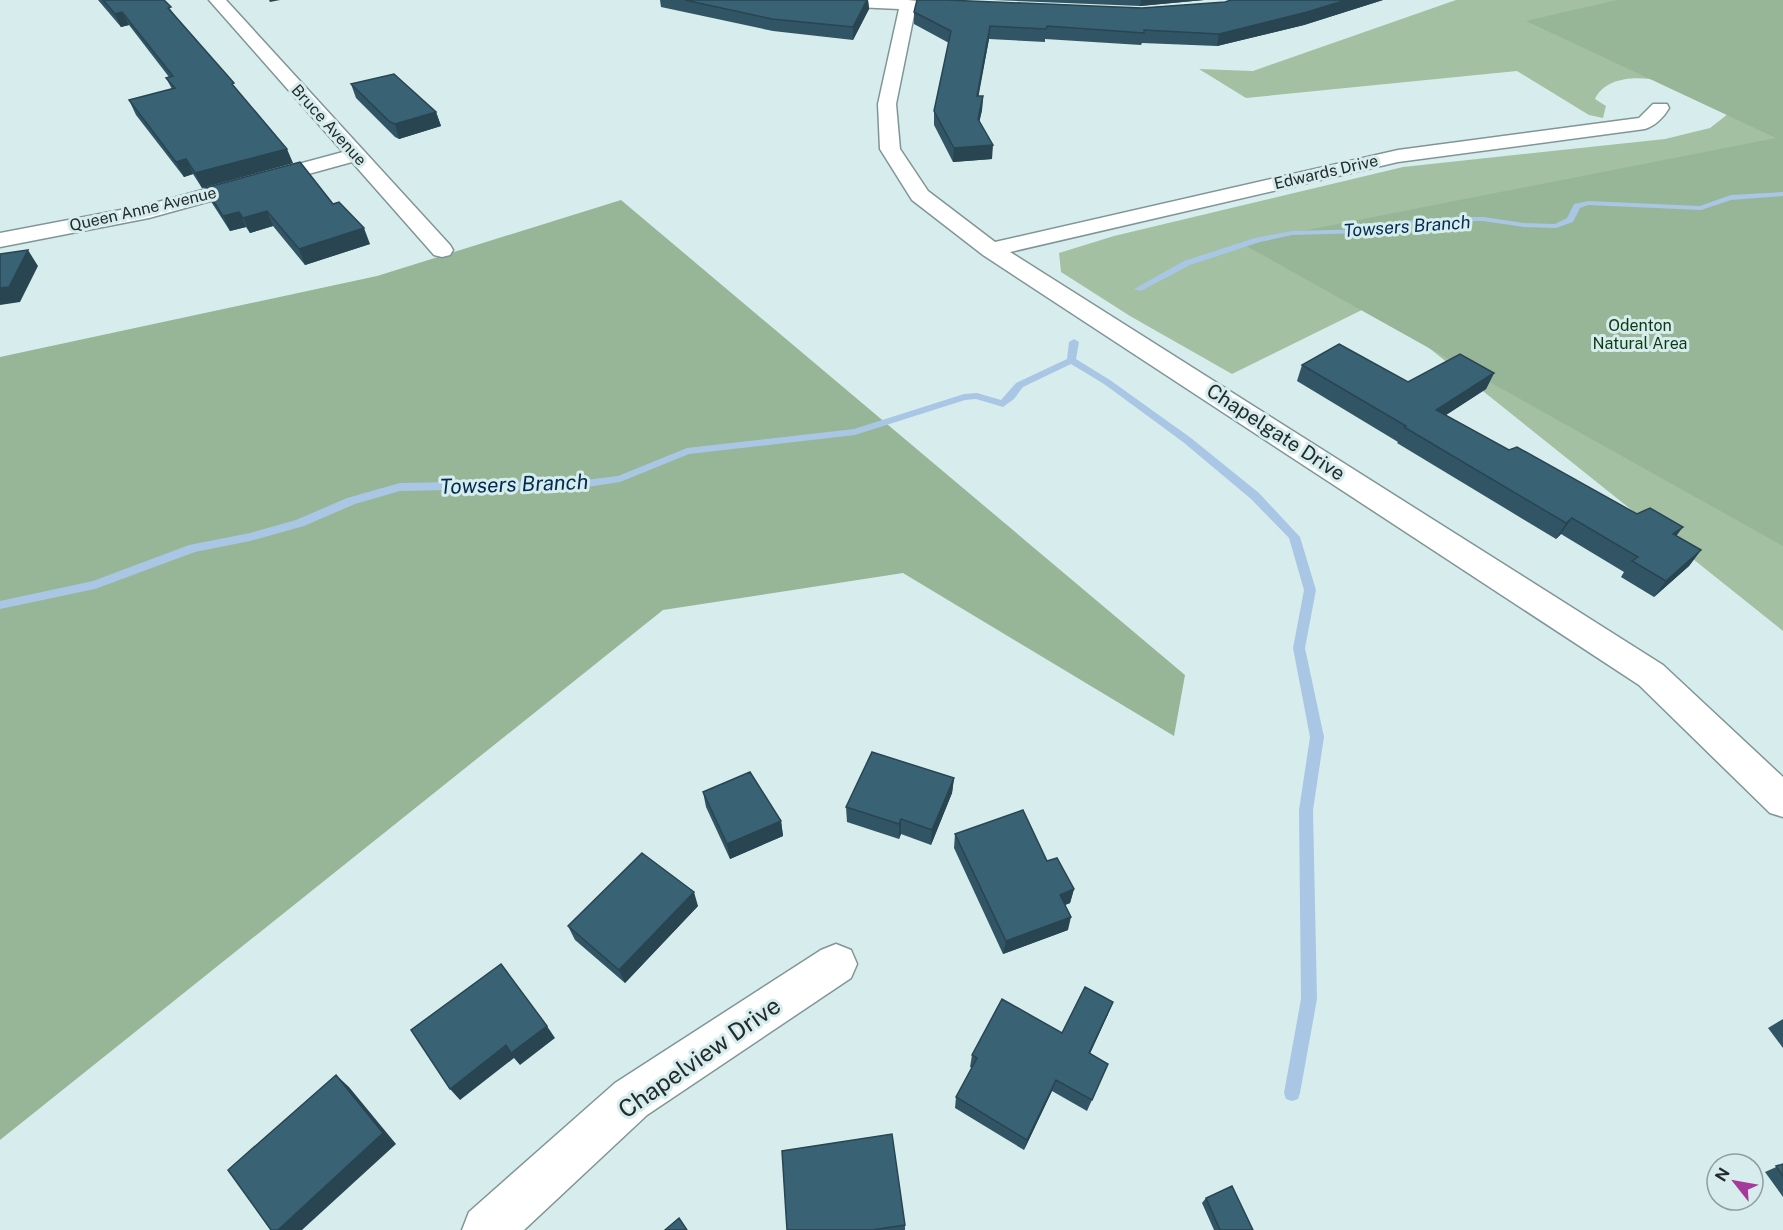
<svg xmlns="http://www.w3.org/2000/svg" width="1783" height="1230" viewBox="0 0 1783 1230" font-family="'Public Sans',sans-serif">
  <rect width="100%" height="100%" fill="#d7eded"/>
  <path fill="#a3c0a2" d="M1456,0H1783V631L1374,304L1232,374L1130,316L1061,272L1059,253L1114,236L1403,167L1665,139L1710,128L1728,114C1710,105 1679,85 1661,81C1639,76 1606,76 1595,99L1606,106L1603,118L1589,115L1517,71L1246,98L1199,69L1253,71Z"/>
  <path fill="#97b597" d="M1617,0H1783V546L1241,243L1776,138L1526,21Z
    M621,200L1185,675L1174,736L903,573L663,610L0,1140V357L377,276Z"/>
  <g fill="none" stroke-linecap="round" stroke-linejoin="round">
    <path fill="#aac6e5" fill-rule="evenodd" d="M1783,192V196L1731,200L1701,210L1588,205L1580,208L1573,222L1556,228L1524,227L1483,221H1453L1403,225L1367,233L1292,235L1260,242L1190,265L1141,291L1134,289L1184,261L1255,238L1292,231L1367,229L1403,221L1453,217H1483L1524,223L1555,224L1567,218L1574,204L1588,201L1700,206L1731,195Z
      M1074,339L1079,342L1076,359L1110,380L1191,438L1259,493L1300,537L1316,590L1305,648L1324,737L1313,810L1317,999L1300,1093L1298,1099L1292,1101L1286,1099L1284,1093L1301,999L1299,810L1310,737L1293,648L1304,590L1289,538L1251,499L1183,442L1104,384L1071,364L1023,387L1014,399L1003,407L976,399L965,400L855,435L689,454L620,482L561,491L498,489L400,491L355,504L304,526L250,541L195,552L95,589L0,609V601L93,581L189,545L250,533L296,520L347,498L400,483L498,481L561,483L618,476L687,448L854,429L964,394L977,393L1001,400L1016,383L1067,359L1069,342Z"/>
    <g stroke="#819596" stroke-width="3">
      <path id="minor" d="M209,0H226L450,245L453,250L450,255L442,257L434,255L352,162L149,218L0,247V233L147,205L343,152Z
        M805,0H908L937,3L939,6L937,9L915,10L896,104L900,149L928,191L995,242L1398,150L1639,118L1653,104H1667L1669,108C1664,117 1655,126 1645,129L1398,162L1010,252L1663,665L1783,777V817L1770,813L1639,685L983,255L912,200L880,149L878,104L899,9L813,5Z
        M836,944L851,950L857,964L851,978L647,1115L524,1230H462L469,1212L615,1083L821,950Z"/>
    </g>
    <use href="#minor" fill="#fff" fill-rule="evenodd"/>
  </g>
  <path fill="#315564" d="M98,0H164L175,16L238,91L293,163L202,188L193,174L184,177L136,115L129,100L172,89L166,78L169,77L129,25L121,27Z
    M660,0H868L869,9L853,40L773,31L661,7Z
    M993,0H1204L1140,6Z
    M1231,0H1383L1304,25L1217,46L1142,43L1141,45L1045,39V42L989,39L978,96H983L982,110L979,122L992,159L953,162L934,125V111L949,43L914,24V12L1142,8L1225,2Z
    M351,84L436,112L441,126L399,139L395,137L356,98Z
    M205,188L333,204L370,244L305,265L273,226L250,233L246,227L230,231L212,203Z
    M1302,365L1408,382L1494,373L1486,389L1446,415L1509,450L1676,536L1701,550L1689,566L1654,597L1621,577L1624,572L1561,534L1556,539L1397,443L1398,442L1297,381Z
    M954,778L952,793L931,845L901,834L899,839L847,822L846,807Z
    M703,792L781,821L783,836L730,859L706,807Z
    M955,834L1047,861L1074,889L1070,903L1065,905L1068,930L1003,954L954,848Z
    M698,906L625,983L575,940L568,926Z
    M1108,1014L1090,1054L1108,1064L1087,1111L1052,1091L1024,1150L955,1108L956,1097L972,1068L970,1067L972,1055L1062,1033Z
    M1783,1019V1048L1768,1028Z
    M1783,1164V1197L1765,1172Z
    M1206,1198L1253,1230H1214L1202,1203Z
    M905,1225V1230H787Z"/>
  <path fill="#284551" d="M269,0H280L270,2Z
    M867,0H868L869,9L853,40V27Z
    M1141,0H1204L1140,6Z
    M1346,0H1383L1304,25L1217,46L1219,34Z
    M122,12L129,25L121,27L115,14Z
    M990,26L989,39L976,110L977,96Z
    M983,96L982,110L977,133L978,119Z
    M436,112L441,126L399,139L395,124Z
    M993,145L992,159L953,162L954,148Z
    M287,149L293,163L202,188L195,173Z
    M186,159L193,174L184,177L176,162Z
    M267,211L273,226L250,233L243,218Z
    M239,212L246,227L230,231L223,216Z
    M364,228L370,244L305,265L299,249Z
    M28,250L38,266L20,302L0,305V288Z
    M1494,373L1486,389L1429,426L1436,410Z
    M1572,518L1561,534L1556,539L1566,523Z
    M1683,527L1671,543L1673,534Z
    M1701,550L1689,566L1654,597L1666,581Z
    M954,778L952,793L931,845L932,830Z
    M901,819V834L899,839V824Z
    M781,821L783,836L730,859L727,844Z
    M1074,889L1070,903L1057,908L1060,895Z
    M694,892L698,906L625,983L619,970Z
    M1071,917L1068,930L1003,954L1006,941Z
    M1113,1002L1108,1014L1084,1065L1089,1053Z
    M547,1026L555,1038L520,1065L514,1058L460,1100L450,1089L506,1045Z
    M336,1075L349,1087L396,1144L302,1230H278Z
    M1056,1080L1052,1091L1024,1150L1027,1140Z"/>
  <path fill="#396374" stroke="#284551" stroke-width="1.5" d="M103,0H164L171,7L168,8L234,83L232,84L287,149L195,173L186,159L176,162L129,100L175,88L166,78L173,76L122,12L115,14Z
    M685,0H867L853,27L772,19Z
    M917,0H946L1142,8L1225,2L1231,0H1346L1307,12L1219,34L1144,30V33L1047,26L1046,29L990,26L977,96H983L978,119L993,145L954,148L934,111L951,31L914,12Z
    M394,74L436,112L395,124L390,122L351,84Z
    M300,162L333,204L339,202L364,228L299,249L267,211L243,218L239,212L223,216L205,188Z
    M28,250L9,287L0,288V254Z
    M1339,344L1408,382L1460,354L1494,373L1436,410L1509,450L1517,447L1637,514L1650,508L1683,527L1673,534L1701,550L1666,581L1632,561L1638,557L1572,518L1566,523L1404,427L1406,426L1302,365Z
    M872,752L954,778L932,830L901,819L899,824L846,807Z
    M750,772L781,821L727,844L703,792Z
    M1023,810L1047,861L1057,858L1074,889L1060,895L1071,917L1006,941L955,834Z
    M642,853L694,892L619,970L568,926Z
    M501,964L547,1026L511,1053L506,1045L450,1089L411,1030Z
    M1085,987L1113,1002L1089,1053L1108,1064L1092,1100L1056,1080L1027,1140L956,1097L977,1058L972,1055L1002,999L1062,1033Z
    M336,1075L383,1133L278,1230H271L228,1170Z
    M892,1134L905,1225L872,1230H787L782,1151Z
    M1783,1164V1176L1776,1166Z
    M1232,1186L1253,1230H1220L1206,1198Z
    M679,1218L687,1230H665Z"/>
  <g text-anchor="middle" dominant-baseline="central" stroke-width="6" stroke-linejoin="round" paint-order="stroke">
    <g font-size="16" fill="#232b2b" stroke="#d7eded">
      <text transform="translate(329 125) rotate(48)">Bruce Avenue</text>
      <text transform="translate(1326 172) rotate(-13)">Edwards Drive</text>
      <text transform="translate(143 209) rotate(-13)">Queen Anne Avenue</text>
    </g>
    <g font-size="16" fill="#0d3a11" stroke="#d7eded">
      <text x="1640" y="325">Odenton<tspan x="1640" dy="18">Natural Area</tspan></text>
    </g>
    <g font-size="18" font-style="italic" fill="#002a51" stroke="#d7eded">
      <text transform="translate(1407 226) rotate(-4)">Towsers Branch</text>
    </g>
    <g font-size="20" fill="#232b2b" stroke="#d7eded">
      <text transform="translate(1276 432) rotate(33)">Chapelgate Drive</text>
    </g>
    <g font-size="21" font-style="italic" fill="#002a51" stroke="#d7eded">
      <text transform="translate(514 484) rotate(-2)">Towsers Branch</text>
    </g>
    <g font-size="24" fill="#232b2b" stroke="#d7eded">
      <text transform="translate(699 1057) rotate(-35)">Chapelview Drive</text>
    </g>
  </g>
  <g transform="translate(1735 1182) rotate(301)"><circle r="28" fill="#d7eded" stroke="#8f9f9f" stroke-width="1.5"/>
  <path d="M0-4.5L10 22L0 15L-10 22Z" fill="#a53a9a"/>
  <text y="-9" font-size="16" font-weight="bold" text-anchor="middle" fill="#232b2b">N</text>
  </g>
</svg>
